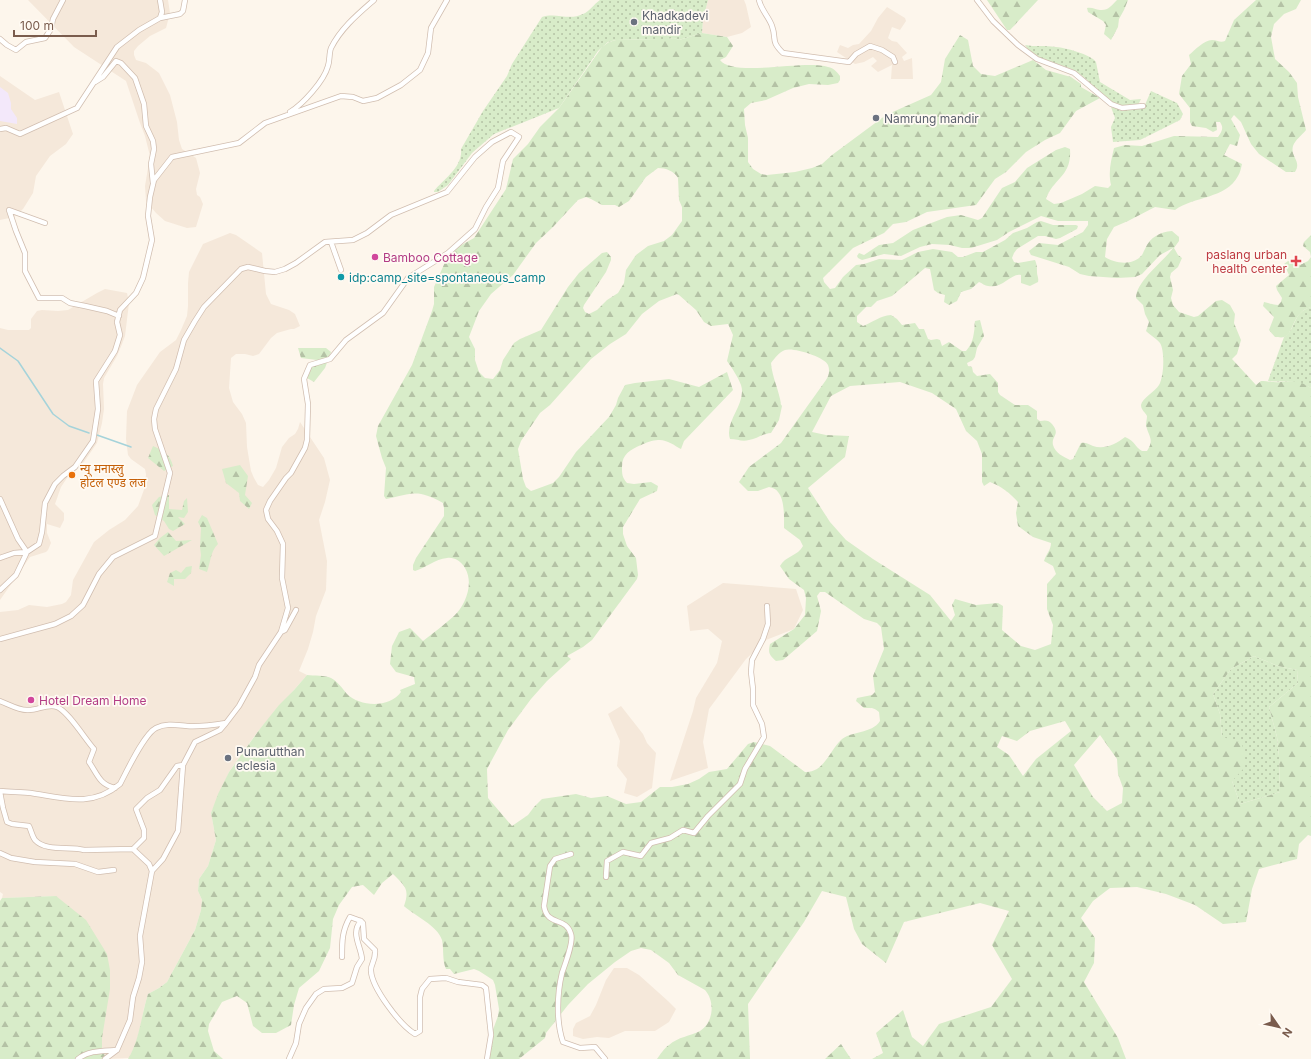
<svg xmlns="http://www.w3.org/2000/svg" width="1311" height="1059" viewBox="0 0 1311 1059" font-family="Inter,'Noto Sans Devanagari',sans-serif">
  <defs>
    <pattern id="grass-dots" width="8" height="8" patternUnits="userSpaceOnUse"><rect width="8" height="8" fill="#d8ecc9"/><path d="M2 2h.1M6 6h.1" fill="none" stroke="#b4c2a5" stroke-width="1.8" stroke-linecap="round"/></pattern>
    <pattern id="forest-firs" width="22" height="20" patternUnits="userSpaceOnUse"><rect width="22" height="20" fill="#d8ecc9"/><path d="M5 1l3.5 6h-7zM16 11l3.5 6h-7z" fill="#b4c2a5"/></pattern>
  </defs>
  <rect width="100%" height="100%" fill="#fdf6ec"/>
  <path fill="#f5e8da" d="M28,0H168L170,13L166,28L150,36L138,46L134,51V55L136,60L146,63L159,73L170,95L177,122L179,140L182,149L196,158L200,173L196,189L197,195L200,197L203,204L196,227L187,228L165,221L156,213L146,201L145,186L150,156L145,136L140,123L126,81L74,47Z
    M708,0H744L746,5L751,27L742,33L727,37L702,33L703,20Z
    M887,7L905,18L906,21L900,30L892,27L888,38L892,41L897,42L907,53L902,57L904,61L912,58L913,79H891L892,65L878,72L871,66L877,61L873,57L864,62L855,64L837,52L840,45L848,48L853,45L859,44L871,31L878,18Z
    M0,76L35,100L59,92L73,134L66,144L50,156L36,176L33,193L23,209L14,217L0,220Z
    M230,233L236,235L262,253L266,294L271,304L289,310L295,314L300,326L294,329H291L277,333L271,338L259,354L253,356L245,354H236L231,358L229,388L233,402L242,414L246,423L247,447L251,471L254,478L258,485L263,487L269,480L276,468L282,447L289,438L295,434L298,429L300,422L324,458L330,480L325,502L319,520L327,561L326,590L316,616L313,632L308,649L299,671L307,675L259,730L240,756L229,772L211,813L216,840L208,866L199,879L198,891L202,900L201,910L195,930L167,982L159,988L148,994L144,1008L141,1025L135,1046L129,1058L107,1059L102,1051V1038L56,896L2,898L3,894L0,892V612L18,610L29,605L47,607L62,604L66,602L71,595L73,580L94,542L109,530L125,520L138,506L145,487L146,474L145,469L131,459L128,455L126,439L127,411L137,385L160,352L176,340L181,330L187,316L188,306V283L189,272L203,244Z
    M105,289L127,293L129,303L125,336L122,344L117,356L104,378L103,384L104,409L102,423L97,443L84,462L71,472L61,487L55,504L64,513V520L60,528L47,524V533L51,543L48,550L46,552L30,557L0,600V328L8,330H29L31,328V319L37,311L42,310L58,311L68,310L97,293Z
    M723,583L796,589L803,610L794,629L766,640L746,659L709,709L703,742L708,768L670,781L693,711L696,698L717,663L722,641L708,629L690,631L687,606Z
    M621,706L643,734L647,743L656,753L652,788L637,797L624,793L627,779L617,766L620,741L608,714Z
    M614,968H627L639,975L668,1001L676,1009L669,1022L655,1031H625L609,1038L597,1037L583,1039L573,1036V1029L576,1023L590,1016L596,1005L606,980Z"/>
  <path fill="#f3e8fa" d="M0,87L8,93L11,103V109L17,118V124L0,121Z"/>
  <path fill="url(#grass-dots)" d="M600,0H708L703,20L702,33L679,40L674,38L668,39H660L616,40L608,42L598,51L559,108L494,134L472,153L448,185L438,192H434V191C444,179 463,167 461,149L483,111L507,76L512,64L542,17C556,12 569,21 583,14C589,12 594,4 600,0Z
    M1025,45C1035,47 1045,45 1056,47C1066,48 1090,54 1096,62L1100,82L1130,100L1141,99L1138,105C1131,105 1121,107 1114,103C1099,96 1089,78 1073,70C1057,62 1035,61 1025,45Z
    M1151,91L1177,103L1183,114L1180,120L1140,140L1113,142L1111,127L1115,118L1111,107L1125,110L1144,107Z
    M1311,307V388C1294,378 1286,383 1268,381L1284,337C1297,329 1292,312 1311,307Z
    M1254,656L1278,666L1297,670L1298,683L1269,707L1277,737L1279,756L1280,792L1240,804L1232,781L1222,737L1220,714L1213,694L1231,669Z"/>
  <path fill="url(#forest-firs)" fill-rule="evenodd" d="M987,0H1038L1010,30H1007Z
    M1117,0H1128L1124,10L1119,19L1118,27L1111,40L1104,34L1106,25L1103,21L1088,12L1087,8C1093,7 1095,10 1100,10C1108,11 1112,5 1117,0Z
    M1256,0H1301L1296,9L1284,14L1274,24L1271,37L1275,59L1289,72L1297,83L1298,97L1306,130C1302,135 1295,140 1293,146C1290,157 1302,161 1295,172H1286L1259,154L1251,144L1241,122L1234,115L1231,119L1240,135L1237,146L1230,144L1224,155L1242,164C1241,168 1240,173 1238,176C1226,199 1194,196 1175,210L1155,207L1128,221L1114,227L1107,239L1105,257C1114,263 1131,266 1140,257C1143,255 1143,252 1145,249C1150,237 1160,232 1172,231L1179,237V241L1174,248L1178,255L1182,258L1178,267L1171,273L1170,277L1173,290L1171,298L1173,305L1179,312L1194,317L1198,316L1216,301L1222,300L1230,305L1235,314L1234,323L1241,340L1237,354L1232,359L1256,385L1261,381C1267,381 1274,383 1281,382C1295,381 1298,380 1311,388V836L1308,835L1299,844L1297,859L1259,869L1252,889L1246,922L1223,924L1195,905L1166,894L1137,887L1110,888L1093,901L1081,918L1095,938L1094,963L1084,982L1118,1038L1126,1059H872L883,1053L876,1033L903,1010L912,1037L923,1046L939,1024L991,1007L1012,979L992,945L1009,911L980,903L904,922L886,963L862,944L854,929L846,897L822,891L804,922L748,1004L750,1059H657C660,1055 664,1048 669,1045C678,1037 690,1036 700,1031C714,1022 715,1001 705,990L678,975L669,963L651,950L641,948L631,951L615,962L588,984L568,1005L546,1033L545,1038L519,1059H488L491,1035L498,1016L499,1009L495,985L493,980L479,971L474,969L454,974L450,969H446C442,960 444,949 442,940C438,926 415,916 404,906C410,889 405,886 393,874L382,883L374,895L363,885L352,887L339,905L333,919L330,948L319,971L299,988L294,1005L291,1025L276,1033H262L253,1026L247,1003L237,996L222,1002L209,1024L208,1031L214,1051L223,1059H128C140,1039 141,1016 148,994L159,988L167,982L195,930L201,910L202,900L198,891L199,879L208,866L216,840L211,813L218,794L229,772L259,730L279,705L294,690L307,675C314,676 325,675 331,678C338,682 342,688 347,694C360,707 390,708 401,692L400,690L415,684L414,677L396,672L390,664L392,646L399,632L410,628L423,641C433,633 444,625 454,616C466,605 474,583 465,568C461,561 454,557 447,558C435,559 426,568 415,571L413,570V565L416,558L444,516V508L443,503C418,489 413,493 386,499L384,496L386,468L382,458L376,436L378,426L412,365L432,311L434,304V287L446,260L458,247L474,238L506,189L513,159L528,144L540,127L559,108L602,47L609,42L616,40L660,39H668L674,38L679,40L702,33L727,37L733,46L726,57L720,60C734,78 805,59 828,67C834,68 837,72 840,76V80L838,83L828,85L809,84L793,88L766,100L751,103L744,109L745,125L748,138V162L753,169L761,174L767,175L795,172L812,168L822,164L832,155L886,115L931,95L941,82L945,59L960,35L968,40L973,66L981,74L995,76L1033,60L1046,70L1071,77L1081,84V87L1100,98L1076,111L1060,133L1045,140L1026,152L1006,172L995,179L976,205L927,212L906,222L893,224L884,233L853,248L823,278L824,282L830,289L835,288L843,277L856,265L864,264L879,259L902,260L918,252L933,249L952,252L958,257H963L976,252H983L1005,240L1013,233L1027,228L1037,222L1041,221L1053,225H1076L1078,226L1077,229L1060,238L1056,239L1045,236H1038L1017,249L1014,253L1012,258L1014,262L1018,263L1035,260C1037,265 1037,267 1037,272C1037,276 1039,278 1038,282L1030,286L1021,283V275C1012,272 1003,289 988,286C985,286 982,283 979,282L971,289L961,292L957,301L949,305L944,302L945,295L938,293L934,290L930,269L925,268L892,296L877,301L871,307H866L857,316V322L863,326C873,322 880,316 891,315L897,319L902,325L915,323L919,329H924L928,339L931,340L937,339L940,340L942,346L949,342L962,351H966C971,345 973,340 974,332C975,328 974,325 975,321L980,320L984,336L977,348L975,357L973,360L967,363L968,366L972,367L973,372L977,376L990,374L998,383V392L1000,395L1015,405H1028L1037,411V419L1040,421C1045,420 1049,420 1052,424C1061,435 1051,436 1053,445C1055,453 1064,457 1070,460L1073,459L1081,443C1086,442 1088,444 1093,446C1104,450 1116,444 1125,437C1136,442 1134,446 1142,451H1147C1155,439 1148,436 1146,425C1146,422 1147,419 1147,416C1145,412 1141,410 1141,405C1142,398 1155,392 1159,385C1164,377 1165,351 1160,343C1157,339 1150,335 1146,331L1149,322L1145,314L1143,305L1136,298C1136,281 1164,261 1173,248L1160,255L1142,274L1135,277L1117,278L1089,276L1080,274L1069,267L1031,255L1029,251L1039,243L1058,245L1083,232L1088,225V221H1058L1041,216L1009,232L997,240L971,248H962L950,245L932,244L920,247L901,256L884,254L862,260L858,258L857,256L859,253L864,255L879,245L893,243L913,230L947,217L961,215L978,220L982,218L1002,188L1015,182L1027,168L1056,150L1065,147L1070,149C1072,177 1053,178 1046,199L1054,204L1061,203L1082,194L1095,186L1108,188L1111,185C1108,172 1111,161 1114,148L1125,145L1142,146L1174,136L1218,137C1222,131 1224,128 1220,122H1216L1217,130L1213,132L1206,128L1192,126L1190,122V108L1179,94L1182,76L1191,64L1189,55C1195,50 1204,40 1212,40C1217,40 1220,43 1225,41L1234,20ZM658,168C666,168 674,171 678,178L679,200L682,207V221L672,235L664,241L648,246L636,255L626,270L624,283L618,293L607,300L597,310L589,314L585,312L583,308L584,305L606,272L611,260V257L607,252L602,253L579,273L568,287L541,330L520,339L514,343L503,360L500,370L493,379L485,378L479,372L475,360V349L469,337L479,311L491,294L513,275L536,243L553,227L578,200L586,197L591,199L602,205H615L619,207L629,201L646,177ZM677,294L679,295L696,310L704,322L711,326L728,324L733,335L727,361C732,368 738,377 741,385C747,404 724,421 730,439C737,439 742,442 749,440C757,439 761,434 771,433L779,420L782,406L780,403L781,404C779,390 772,377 771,363C775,358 779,352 785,350C793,347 825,357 828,365C830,370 829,376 826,380L781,443L749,467L739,482L748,491H758L769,487C773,488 776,489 778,492C785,500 784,518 784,528L800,540L803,546C798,556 785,556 780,566L789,579L804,590L806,598L805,615L794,629L770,644C768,653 769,655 776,661L783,660L817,631L821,611L817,596L820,592H825L864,619L877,623L881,627L884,649L873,676L875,692L872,695L857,698L856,701L864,708C870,708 874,707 879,712L880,721C872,734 850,731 841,740C830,750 824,773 805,772L770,746L754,742L748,744L727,769L709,772L699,779L688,784L672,787H660L641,802L626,804L607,796L591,798L576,794L542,799L534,807L528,815L512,826L488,798L487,769L508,730L531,699L547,681L571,659L567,656L583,647L592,640L637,579L638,575L636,558L627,546L623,534V527L640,499L657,491L658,486L651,482L634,484L627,483C622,477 622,474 622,467C622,454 630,450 641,445C645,443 653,440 658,440C666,439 674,445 681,449L684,441L733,390L727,372L699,387L669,379L635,383L625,385L618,398L616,405L609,417L576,452L559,477L553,483L534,490L531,491L526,487L523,479L518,449L521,441L540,413L550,405L591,359L610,344L626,334L642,314L659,301ZM900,382L932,393L956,409L966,431L977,441L982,454V482L984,486L990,482C1001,486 1010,493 1018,502L1016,513L1018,526L1033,537L1051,543C1051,550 1046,554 1044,561L1053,566L1056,574L1047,584V609L1053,625L1051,644L1035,650L1021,646L1002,630L1003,606L998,603L976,605L955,599L952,605L955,615L951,621L930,595L873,559L846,540L830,522L808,488L845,457L849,436L826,435L812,432L831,396L850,386ZM1254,656L1278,666L1297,670L1298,683L1269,707L1277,737L1279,756L1280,792L1240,804L1232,781L1245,767L1242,742L1222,737L1220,714L1213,694L1231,669ZM1065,721L1071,731L1036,759L1023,776L1009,755L997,747L1002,736L1017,741L1030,731ZM1100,735L1117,759L1118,774L1123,788L1122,803L1107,811L1093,797L1074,765Z
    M1311,235V307C1292,312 1294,334 1284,337C1282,338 1277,337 1275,337L1269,330L1274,317L1263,306L1264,302C1269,303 1273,305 1278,305L1281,302L1282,298L1277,290L1276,286L1289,275L1284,264L1288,261L1300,265L1308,261L1311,257L1310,252L1303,246L1304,242Z
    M298,348H326L331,352L325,368L314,382L307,378L309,369L313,366L317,360L301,358Z
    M153,446C164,451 170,454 173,466L164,471L148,458Z
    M240,465L248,476L245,495L252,503L249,509L240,501L239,493L226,483L222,469Z
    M169,495V509L182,510L184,501L187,498L188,512L184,518L178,517L185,524L173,531L169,529L164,521L155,515L152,505L159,497Z
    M202,515L207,518L218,544C210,552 211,561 207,572L199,569L201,555L200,547L201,528L198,522Z
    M168,532L176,541L192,540L164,556L154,545L160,538Z
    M192,566L191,573L185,579H174V586L167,582L170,573L176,570L181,573L186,567Z
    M56,896L86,920L107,954L110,970V989L102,1038V1051L107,1059H0V901L2,898Z
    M841,1044L851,1059H825Z"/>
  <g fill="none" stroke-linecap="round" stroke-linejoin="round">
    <path stroke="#a5d3da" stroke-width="1.5" d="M0,348L18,361L53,414L69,426L89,433
      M97,435L131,447"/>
    <g stroke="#d1beb0" stroke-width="6">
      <path id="street" d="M160,0L162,12L160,18
        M759,0C761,10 769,17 772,26C777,40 770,40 783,53L849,62L856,54L870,46L882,50L893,57L895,62
        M977,0L993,21L1018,45L1037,59L1074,73L1111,104L1122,108L1143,106
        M0,39L7,45L16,50L26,42L45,38L51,29L53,19L63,0
        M95,82L103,77L116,61L121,63L135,78L144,104L146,126L153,141L154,149L151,164L153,183
        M290,112C303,104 324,81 328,66C330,60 329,53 331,48C341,28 358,14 374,0
        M0,129L6,128L20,134L77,108L117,47L139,30L160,18L180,14L183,11L185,0
        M45,223L9,210L16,231L25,253V271L39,298H62L70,303L85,306L107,311L119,316
        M331,242L341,270
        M0,499L18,539L27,552
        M0,558L14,553L27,552
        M0,590L16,575L27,552L39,544L42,532L45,503L55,484L63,476L75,467L93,441L98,409L96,381L115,351L120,335L117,322L120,310L136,293L143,278L152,240L148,216L150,197L154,180L172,157L239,143L265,123L341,96L353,97L363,101L377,98L401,85L420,70L428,53L431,28L447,0
        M281,632L285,630L296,610
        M0,639L55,624L71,616L83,605L99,574L113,557L155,536L170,473L155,429L154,419L156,409L176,369L184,340L195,321L204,307L241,269L248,267L265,271L275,272L285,269L296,263L325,242L353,240L367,233L391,215L447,192L475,157L492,142L511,132L519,137L503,161L498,188L486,207L475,229L448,253L408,278L383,313L346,340L330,359L310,365L304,379L308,404L307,440L305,448L291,473L286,478L270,501L266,510L268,519L277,531L283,544L282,578L288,608L281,632L259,665L255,677L239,706L226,723L220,730L195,742L183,765L178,831L163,859L152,871L140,936L142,962L139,978L133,997L130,1020L117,1050C105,1051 88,1050 78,1059
        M0,701C8,704 18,710 27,710C37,711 48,703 57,707C68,711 85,739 94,749L89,762C98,775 99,784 115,788
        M0,791C10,792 21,792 31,793C63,798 92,808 120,784C127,771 144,734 156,728C166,723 176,725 187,726C200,727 213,725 226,723
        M0,792L3,808L7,822L12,824L29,826C31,830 32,836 35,840C46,852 70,846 84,850L133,849L149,864L152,871
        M133,849L144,838V830L136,809L147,798L160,790L177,766L183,765
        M0,853L11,858L35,862L75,864L98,872L114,870
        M571,854L555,859L550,866L544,906C547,927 566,916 571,934C574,942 565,964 562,973C557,994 556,1022 563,1042L580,1048L595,1047L605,1059
        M606,877L607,861L623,852L641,856L651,843L670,838L683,830L694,833L708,816L740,784L745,769L764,737L762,724L753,705V689L751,672L752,660L763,639L768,624L767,606
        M342,957C342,941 342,931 350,917L361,921
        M105,1059L117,1050
        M289,1059L296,1043L299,1024L306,1008L316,994L324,989L342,988L352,983L357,967L362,959C361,946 350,933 361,921L363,923L364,939L375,950C376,961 370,965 371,971C372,988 400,1025 415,1034L420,1031V997L422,989L430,979L446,978L458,982L482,985L486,988L491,1035L487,1059"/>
    </g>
    <use href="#street" stroke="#fff" stroke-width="4.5"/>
  </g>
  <g fill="#6b7280" stroke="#fffaf3" stroke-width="1.5">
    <circle cx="634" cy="22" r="4"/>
    <circle cx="876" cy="118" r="4"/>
    <circle cx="228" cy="758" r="4"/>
  </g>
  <g fill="#d1479c" stroke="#fffaf3" stroke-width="1.5">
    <circle cx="375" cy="257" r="4"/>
    <circle cx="31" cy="700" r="4"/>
  </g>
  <path fill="#e0444e" stroke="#fffaf3" stroke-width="1.5" d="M1294 255h4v4h4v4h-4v4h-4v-4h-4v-4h4z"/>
  <circle fill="#0f9aa8" stroke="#fffaf3" stroke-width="1.5" cx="341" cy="277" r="4"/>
  <circle fill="#e8710a" stroke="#fffaf3" stroke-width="1.5" cx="72" cy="475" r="4"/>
  <g text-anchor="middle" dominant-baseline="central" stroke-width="3.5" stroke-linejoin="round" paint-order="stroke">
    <g font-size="12" fill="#5b616d" stroke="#fffaf3" text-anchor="start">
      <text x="642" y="15">Khadkadevi<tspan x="642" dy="14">mandir</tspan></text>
      <text x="884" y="118">Namrung mandir</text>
      <text x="236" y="751">Punarutthan<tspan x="236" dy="14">eclesia</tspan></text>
    </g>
    <g font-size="12" fill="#be3a42" stroke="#fffaf3" text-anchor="end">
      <text x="1287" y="254">paslang urban<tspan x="1287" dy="14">health center</tspan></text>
    </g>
    <g font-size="12" fill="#b23c85" stroke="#fffaf3" text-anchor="start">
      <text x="383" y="257">Bamboo Cottage</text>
      <text x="39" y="700">Hotel Dream Home</text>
    </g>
    <g font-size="12" fill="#0d838f" stroke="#fffaf3" text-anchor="start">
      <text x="349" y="277">idp:camp_site=spontaneous_camp</text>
    </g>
    <g font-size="12" fill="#c56008" stroke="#fffaf3" text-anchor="start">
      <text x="80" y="468">न्यू मनास्लु<tspan x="80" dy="14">होटल एण्ड लज</tspan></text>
    </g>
  </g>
  <g transform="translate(1279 1027) rotate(124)" stroke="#fffaf3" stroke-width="3" paint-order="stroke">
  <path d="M0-3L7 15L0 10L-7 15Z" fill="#7a5c4d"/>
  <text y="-6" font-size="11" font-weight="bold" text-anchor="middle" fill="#7a5c4d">N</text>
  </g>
  <path d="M14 30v6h82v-6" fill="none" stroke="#7a5c4d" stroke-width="2"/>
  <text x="20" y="30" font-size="12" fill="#7a5c4d" stroke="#fffaf3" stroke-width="3" paint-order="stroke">100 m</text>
</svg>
